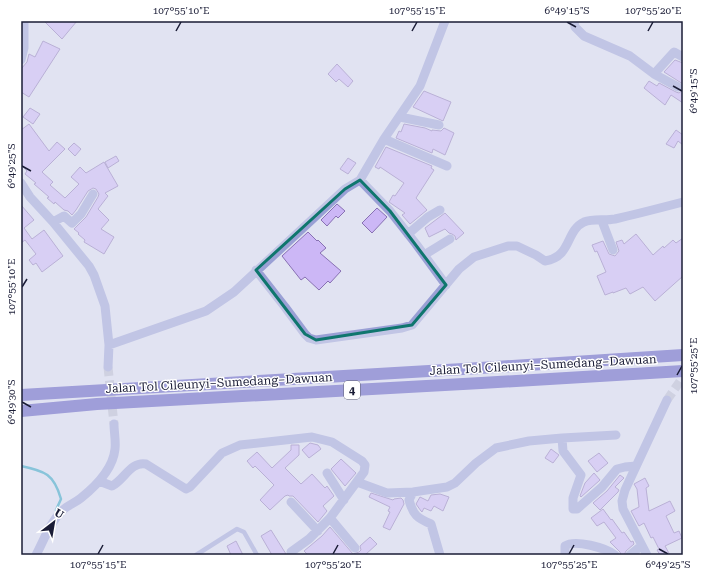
<svg xmlns="http://www.w3.org/2000/svg" width="704" height="576" viewBox="0 0 704 576" font-family="'Roboto Serif',serif">
  <rect width="100%" height="100%" fill="#e1e3f2"/>
  <g fill="none" stroke-linecap="round" stroke-linejoin="round">
    <path stroke="#1b9dbc" stroke-width="2.5" d="M21,466C45,471 54,474 61,499L56,510"/>
  </g>
  <path fill="#ccb7f6" stroke="#8871b3" d="M44,21H77L62,39Z
    M43,41L60,49L29,97L21,92V69L27,62L29,54L35,57Z
    M675,60L683,63V84L664,72Z
    M337,64L353,81L348,87L339,79L336,82L328,74Z
    M649,81L657,86L659,83L676,92L679,93L683,90V103L671,95L665,105L644,88Z
    M424,91L451,102L443,121L413,107Z
    M30,108L40,114L33,124L23,117Z
    M29,124L49,151L57,142L65,149L42,172L53,182L50,185L65,198L79,184L71,177L80,167L86,173L104,162L118,186L105,193L108,196L98,209L109,220L101,229L114,237L104,254L84,242L85,240L78,234L79,233L74,229L86,217L98,197L99,194L96,189L93,188L88,191L76,210L72,215L68,211L64,210L55,202L54,204L47,198L49,197L34,184L36,183L25,174L27,171L21,165V130Z
    M404,124L425,128L432,131V130L441,131L444,128L454,133L445,155L433,149L432,153L396,138L399,131L401,132Z
    M676,130L683,135V145L678,141L674,148L666,144Z
    M74,143L81,149L75,156L68,149Z
    M386,147L432,166L431,168L434,170L416,198L427,210L410,224L402,215L405,213L389,202L393,195L395,196L404,183L380,167L379,169L375,167Z
    M116,156L119,161L108,168L105,162Z
    M348,158L356,163L348,174L340,169Z
    M337,204L345,211L338,218L336,216L327,226L321,220Z
    M21,205L34,220L24,228L32,239L44,230L63,256L42,272L36,263L33,265L29,260L36,254L25,240L21,243Z
    M377,208L387,217L372,233L362,223Z
    M445,213L464,233L456,240L455,236L452,234L449,233L445,229L429,237L425,228Z
    M308,232L317,241L318,240L326,248L320,253L341,271L330,283L328,281L319,290L305,277L301,280L282,256Z
    M636,234L653,255L663,246L664,248L673,240L676,243L683,238V276L655,301L643,287L630,294L626,288L613,293V292L605,295L597,276L606,272L597,251L595,252L592,245L603,241L609,254L615,256L619,251L616,242L622,240L624,244Z
    M310,443L318,445L321,449L309,458L302,450Z
    M291,445H299V455L285,468L301,484L312,474L325,488L327,486L334,496L323,506L327,511L318,522L293,496H289L288,495L285,496L270,510L260,500L274,485L255,466L253,468L247,461L257,452L272,468L291,450Z
    M551,449L559,455L553,463L545,458Z
    M599,453L608,463L597,472L588,461Z
    M341,459L356,473L345,486L331,469Z
    M594,473L600,480L581,497L580,496L585,483Z
    M620,475L624,478L615,487L619,490L618,492L600,510L593,503L607,491Z
    M645,478L649,486L646,488L649,511L670,501L675,511L666,516L674,533L679,531L682,538L665,546L670,555H660L657,550L659,549L653,537L651,538L644,523L639,526L631,511L639,507L637,489L634,484Z
    M371,493L393,500L394,499L401,498L403,500L404,504L390,530L383,527L390,512L388,511L390,507L369,497Z
    M440,494L449,497L443,511L434,506L431,511L424,508L422,512L421,511L416,504L420,497L428,501L431,495Z
    M603,509L611,520L612,519L622,533L624,532L631,542L633,541L634,544L626,551L624,555H621L620,552L610,542L616,538L604,522L597,526L591,518Z
    M330,527L353,554L359,552L361,550L360,546L370,537L377,544L365,555H308L304,551L322,536Z
    M271,530L286,554V555H272L261,536Z
    M236,541L243,555H231L227,546Z"/>
  <g fill="none" stroke-linecap="round" stroke-linejoin="round">
    <path stroke="#b9bbcc" stroke-width="9" stroke-dasharray="9 4.5" stroke-linecap="butt" d="M108,367L114,424
      M667,400L683,377"/>
    <path stroke="#9aa0d5" stroke-width="4.5" d="M196,555L237,529L244,532L257,555"/>
    <path stroke="#9aa0d5" stroke-width="9" d="M574,21L575,27L584,36L630,56L654,74L678,87
      M21,60L24,48V21
      M654,74L674,52L683,57
      M400,117L439,125
      M384,139L447,166
      M360,180L390,211L416,244L446,285
      M21,183L30,197L53,222L89,266L94,275L105,306L109,345L108,367
      M602,221L613,250
      M53,222L64,216L72,223L81,214L93,194
      M408,234L428,217L440,210
      M424,255L450,239
      M256,270L285,307L305,334L309,338L316,340L402,328L412,325L459,269L474,257L508,246H517L536,255L545,261C572,257 565,231 584,222C594,218 604,221 615,219C637,214 660,208 683,202
      M109,345L206,311L234,292L345,189L360,180L384,139L420,86L445,21
      M562,438L616,435
      M327,473L344,500
      M99,481L112,486C124,480 131,461 146,464L186,489L190,487L222,453L240,445L312,437L332,442L362,461L365,465L364,472L330,518L309,539L291,552
      M357,482L387,493L413,492L447,487L455,483L476,463L496,448L529,441L562,438L563,451L581,475L573,498V509H577L602,487L617,469L625,467L636,466
      M413,492L409,500C413,515 417,518 431,524L440,555
      M291,502L318,531
      M330,518L355,548
      M36,555C44,540 50,522 63,510C68,505 75,503 81,498C96,486 113,469 115,449C116,441 114,432 114,424
      M565,555V546C575,539 606,548 615,555
      M630,555L641,546
      M647,555L623,509L622,501L625,490L667,400"/>
    <path stroke="#4e49ba" stroke-width="12" d="M21,395L480,368L683,355
      M21,411L97,404L481,383L683,371"/>
  </g>
  <path d="M0 0H704V576H0ZM360,180L390,211L446,285L412,325L316,340L305,334L256,270L345,189Z" fill="#e1e3f2" fill-opacity=".55" fill-rule="evenodd"/>
  <path fill="none" stroke="#0f766e" stroke-width="3" stroke-linejoin="round" d="M360,180L390,211L446,285L412,325L316,340L305,334L256,270L345,189Z"/>
  <path fill="none" stroke="#1a1c36" stroke-width="1.5" d="M567,22L576,27M176,31L181,22M412,31L417,22M648,31L653,22M673,86L682,91M22,166L31,171M22,287L27,279M677,375L682,366M22,402L31,407M659,549L668,554M98,554L103,545M333,554L338,545M569,554L574,545"/>
  <g text-anchor="middle" dominant-baseline="central" stroke-width="3" stroke-linejoin="round" paint-order="stroke">
    <rect fill="#fff" stroke="#5f6072" stroke-width="1" x="344" y="381" width="16" height="18" rx="3"/>
    <g font-size="11" font-weight="bold" fill="#1a1c36">
      <text x="352" y="390">4</text>
    </g>
    <g font-size="12" fill="#1a1c36" stroke="#fff">
      <text transform="translate(543 365) rotate(-3)">Jalan Tol Cileunyi–Sumedang–Dawuan</text>
      <text transform="translate(219 383) rotate(-3)">Jalan Tol Cileunyi–Sumedang–Dawuan</text>
    </g>
  </g>
  <rect width="704" height="576" fill="none" stroke="#ffffff" stroke-width="44"/>
  <g transform="translate(54 522) rotate(31)" stroke="#ffffff" stroke-width="3" paint-order="stroke">
  <path d="M0-3L7 15L0 10L-7 15Z" fill="#1a1c36"/>
  <text y="-6" font-size="11" font-weight="bold" text-anchor="middle" fill="#1a1c36">U</text>
  </g>
  <rect x="22" y="22" width="660" height="532" fill="none" stroke="#1a1c36" stroke-width="1.5"/>
  <g font-size="10" text-anchor="middle" fill="#1a1c36">
    <text x="181" y="14">107°55'10"E</text>
    <text x="417" y="14">107°55'15"E</text>
    <text x="567" y="14">6°49'15"S</text>
    <text x="653" y="14">107°55'20"E</text>
    <text transform="translate(693 91) rotate(-90)" y="4">6°49'15"S</text>
    <text transform="translate(11 166) rotate(-90)" y="4">6°49'25"S</text>
    <text transform="translate(11 287) rotate(-90)" y="4">107°55'10"E</text>
    <text transform="translate(693 366) rotate(-90)" y="4">107°55'25"E</text>
    <text transform="translate(11 402) rotate(-90)" y="4">6°49'30"S</text>
    <text x="98" y="568">107°55'15"E</text>
    <text x="333" y="568">107°55'20"E</text>
    <text x="569" y="568">107°55'25"E</text>
    <text x="668" y="568">6°49'25"S</text>
  </g>
</svg>
